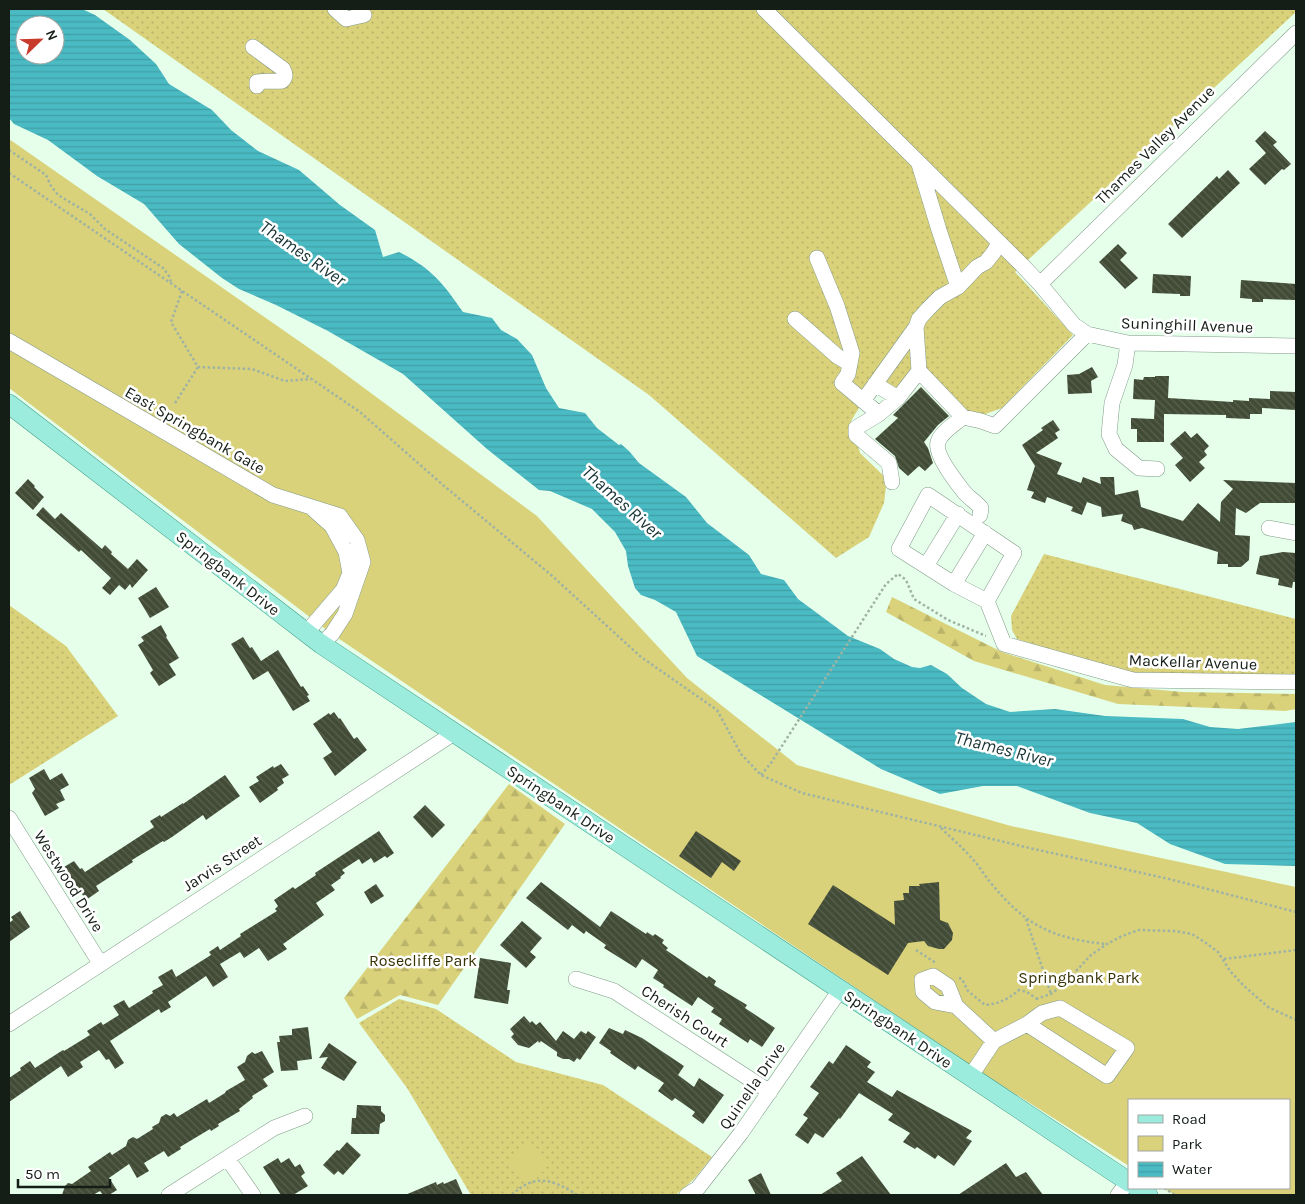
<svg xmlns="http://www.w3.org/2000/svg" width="1305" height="1204" viewBox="0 0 1305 1204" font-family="Karla,sans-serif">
  <defs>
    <pattern id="grass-dots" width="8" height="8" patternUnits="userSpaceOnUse" patternTransform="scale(1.25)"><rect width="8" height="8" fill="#dad27b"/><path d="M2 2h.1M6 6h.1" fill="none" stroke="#bab46a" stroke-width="1.8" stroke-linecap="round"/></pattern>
    <pattern id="forest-firs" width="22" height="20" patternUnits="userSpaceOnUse" patternTransform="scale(1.25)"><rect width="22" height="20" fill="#dad27b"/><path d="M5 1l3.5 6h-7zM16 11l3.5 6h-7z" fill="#bab46a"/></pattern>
    <pattern id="water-rules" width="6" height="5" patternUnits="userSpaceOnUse" patternTransform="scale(1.25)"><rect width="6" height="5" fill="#4abac3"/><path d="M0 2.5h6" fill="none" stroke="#409fa7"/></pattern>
    <pattern id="building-back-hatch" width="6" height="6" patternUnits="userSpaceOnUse" patternTransform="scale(1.25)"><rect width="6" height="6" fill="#414b35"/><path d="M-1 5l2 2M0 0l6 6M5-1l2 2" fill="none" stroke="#59614f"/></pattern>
  </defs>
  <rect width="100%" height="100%" fill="#e5ffeb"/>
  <path fill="url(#grass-dots)" d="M103,9H1296V12L1015,272L1073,335L1002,408L966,421L923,375L905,393L876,380L851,421L860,453L887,479L884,503L869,537L836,558L649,395Z
    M1044,554L1296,619V675L1138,674L1106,667L1017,639L1012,630L1011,616Z
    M9,605L66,646L118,716L9,785Z
    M399,999L436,1009L516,1062L603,1085L712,1157L695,1178L676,1195H471L407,1088L359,1023Z"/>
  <path fill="url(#forest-firs)" d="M892,597L1002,652L1105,685L1183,692L1296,694V709L1285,711L1118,704L974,661L886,612Z
    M509,784L565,824L438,1005L400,995L357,1019L344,998Z"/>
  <path fill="#dad27b" d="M9,139L329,362L537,516L687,678L797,765L1011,826L1296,887V1195H1175L1163,1188H1289V1100H1129V1166L976,1069L332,634L9,388Z
    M511 1163a17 17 0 1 1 34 0a17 17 0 1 1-34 0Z"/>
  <path fill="url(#water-rules)" fill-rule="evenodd" d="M9,9H82L95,15L130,40L156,64L169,84L212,110L231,130L258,151L299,170L340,205L375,230L383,257L399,252C431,268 443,283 463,312L492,318L501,330L517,339L532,355L546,388L559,408L585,413L597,428L619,445L621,444L629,451L639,463L686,497L707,523L749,555L761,574L784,580L798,599L848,636L880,649L894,659L912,667L920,668L931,665L947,674L962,688L986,704L1010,712L1055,709L1105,716L1183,719L1210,727L1238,729L1296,722V866L1225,864L1170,844L1137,823L1090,813L1017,786H983L940,794L881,769L697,656L676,612L655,600L641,595L635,588L628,566L626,551L615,532L592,509L550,491L539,490L487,449L403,374L328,331L276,305L239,289L222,278L179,244L144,204L97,176L48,140L14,124L9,118ZM25,25H55V55H25Z"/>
  <path fill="url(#building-back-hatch)" d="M1265,131L1277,142L1273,145L1291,164L1284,170L1282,169L1265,185L1249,169L1266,153L1255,141Z
    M1228,170L1240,183L1182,238L1168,224L1217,176L1219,179Z
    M1118,244L1127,253L1120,260L1138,278L1125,289L1099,262Z
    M1153,274L1191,276L1190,296H1180V294L1152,293Z
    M1241,280L1296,284V300L1263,299V302H1252V299L1240,298Z
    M1092,367L1098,377L1091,381L1092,393L1068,394L1067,375L1079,374Z
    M1155,376H1169L1168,398L1233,402V400L1249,401V398L1270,399V391L1296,392V410L1262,408V414H1250V419L1226,418V415L1164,414V442H1137V429H1131V418L1154,419L1155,400L1133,399L1134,379L1143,380L1144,377H1155Z
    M921,387L949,416L938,425L924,442L928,448L933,463L925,471L919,466L908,476L899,468L895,456L875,439L898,418L893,415Z
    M1053,420L1060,430L1055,433L1058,438L1036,453L1062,463L1057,474L1081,483L1083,477L1101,484L1100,477H1114L1115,495L1138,490L1141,507L1183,521L1198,503L1220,522L1221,502L1233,489L1223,480L1296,483V503H1260L1246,513L1236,508L1235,535L1250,536L1249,560L1241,567H1228V564H1217L1218,552L1142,528L1134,530L1132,525L1121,521L1123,514L1102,517L1101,507L1087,502L1082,515L1071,511L1073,507L1047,497L1045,503L1031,498L1034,492L1027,490L1035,466L1022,445L1043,430L1041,428Z
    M1185,431L1191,438L1197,433L1209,446L1204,451L1207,455L1199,462L1205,468L1190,482L1175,465L1183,458L1170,444Z
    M28,479L35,486L34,487L44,497L33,510L15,493Z
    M43,507L55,519L61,513L102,549L105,545L112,552L111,554L128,569L137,559L148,570L132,588L130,584L125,590L119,585L110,595L102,588L111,578L81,550L79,552L36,515Z
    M1283,552L1296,553V582H1293L1292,588L1278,585L1279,579L1256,574L1260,556Z
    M156,587L169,607L150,618L138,598Z
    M161,625L167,636L166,637L179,658L169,664L176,675L159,686L150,673L153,670L138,645L144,641L141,637Z
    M243,637L250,648L252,647L261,661L278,650L301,687L303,686L309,695L307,696L310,701L293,711L268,671L253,680L231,644Z
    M334,712L339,719L340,718L354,739L357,737L367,750L335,776L323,758L332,752L313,724L329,713L330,715Z
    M281,764L289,775L282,779L284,783L277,788L278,790L260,803L249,787L259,781L256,777L273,766L274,768Z
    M44,769L50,780L62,773L69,785L60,790L65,800L56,804L59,808L45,816L32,793L35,789L29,778Z
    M225,775L240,796L206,820L203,815L172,837L164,842L163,841L132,860L133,862L96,886L99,891L86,900L64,867L74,861L80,869L82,868L85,872L154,827L150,821L160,815L161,817L183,803V804Z
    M425,805L445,825L432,838L413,817Z
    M379,831L394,853L387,858L385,856L374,863L371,858L362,864L359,859L342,870L345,873L340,877L341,878L331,885L335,890L316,903L324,915L283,944L287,949L268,961L259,948L244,958L240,952L220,964L228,977L213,987L206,976L168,1002L171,1007L161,1013L159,1009L110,1041L124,1063L115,1069L109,1059L106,1060L99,1050L80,1062L83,1067L68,1077L61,1066L9,1102V1078L21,1070L20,1068L30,1061L35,1068L63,1050L64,1051L90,1035L87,1031L101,1022L103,1025L119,1015L113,1006L124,1000L129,1008L153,993L152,991L163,985L158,977L172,969L176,977L211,955L209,952L218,946L220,950L241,936L240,934L277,911L275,909L278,906L274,900L293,887L295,889L316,875L315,873Z
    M696,831L741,861L734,871L722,862L711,878L679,856Z
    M541,882L600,927L611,911L646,934L647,932L653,936L655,934L664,940L662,943L668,948L666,950L707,978L709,976L716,981L714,985L747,1005L745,1008L775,1028L762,1047L750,1039L748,1043L719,1024L722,1019L711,1012L714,1008L698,997L692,1006L663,987L664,985L653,978L658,970L642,959L636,968L604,948L606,945L586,931L584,934L572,925L568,930L526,898Z
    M939,882L940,920L948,923L953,933L952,940L944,949H939L928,946L924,941L908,943L888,975L808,924L833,885L895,925L894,901L904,900L903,893H909V886H920L919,884Z
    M376,884L384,896L371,904L364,892Z
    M20,911L30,927L9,942V923L13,920L11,917Z
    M522,921L542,938L530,952L536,957L526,968L500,945Z
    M480,958L511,963L507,990H510L508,1004L474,998Z
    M524,1016L530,1023L532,1021L536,1025L540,1022L556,1041L563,1031L574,1039L581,1031L586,1034L588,1031L596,1037L580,1060L577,1058L574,1062L569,1059H563L557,1056V1052L541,1041L539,1043L538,1041L529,1048L518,1045L511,1037L514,1034L510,1029Z
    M308,1027L312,1059L297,1061L298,1070L281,1071L277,1042H280L279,1036L292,1035V1029Z
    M609,1028L623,1034L625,1030L642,1038L684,1066L678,1075L694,1087L699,1078L724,1095L703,1124L692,1116L695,1112L675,1098L672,1101L658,1091L664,1083L638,1066L635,1070L610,1053L611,1051L599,1043Z
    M329,1043L357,1062L344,1081L321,1068L328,1057L319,1058Z
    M846,1045L871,1062L867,1067L875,1072L867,1082L892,1097L897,1090L972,1131L966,1138L972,1141L954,1166L938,1155L935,1159L917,1147L915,1149L903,1142L910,1133L888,1120L893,1114L859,1093L840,1119L839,1118L823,1138L815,1133L808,1144L795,1135L808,1118L803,1115L819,1093L810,1087L829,1061L833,1064Z
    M262,1051L274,1072L263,1079L268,1086L252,1096L253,1098L239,1109L240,1111L218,1124L219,1126L211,1131L210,1129L180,1147L181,1149L168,1157L164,1151L144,1163L149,1171L137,1178L129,1164L109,1178L117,1190L109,1195H103L100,1191L93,1195H62L65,1186L68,1183L72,1184L91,1171L88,1167L110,1152L112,1155L126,1146L128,1140L133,1137L137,1139L153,1129L152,1127L159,1123L161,1117L166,1114L170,1116L174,1113L177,1117L207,1099L209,1103L225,1093L226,1091L245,1080L237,1067L245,1062L247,1056L252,1052L255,1054Z
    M357,1105L381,1106V1111L385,1115V1121L380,1124L379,1134H351L352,1118H356Z
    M347,1142L361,1155L343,1175L338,1171L334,1175L323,1165L337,1150L339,1151Z
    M862,1156L891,1195H820L842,1181L836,1173Z
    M278,1158L281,1163L289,1158L295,1167L300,1164L305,1173L301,1176L308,1186L293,1195H281L263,1167Z
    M1006,1163L1016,1177L1026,1172L1043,1195H958Z
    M761,1173L771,1195H756L748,1180Z
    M456,1179L463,1195H405L436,1182L437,1185L443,1182L444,1184Z"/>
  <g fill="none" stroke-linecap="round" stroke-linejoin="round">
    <g stroke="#829a88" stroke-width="16">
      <path id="minor" d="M335,9L346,19L364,15
        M764,9L1022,265L1040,284L1074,325L1087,334L1128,343L1296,346
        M253,47L283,69C286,74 286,77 282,81C276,82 261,80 257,82V86
        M919,164L939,230L958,287
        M817,258L837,306L852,353L848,374L842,383L879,414L898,398
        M1040,284L1296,33
        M795,319L837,356L850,364
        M916,327L919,371L963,417
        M9,341L273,495L340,516L357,540L363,562L345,614L332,634L321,644
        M1128,343L1125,365L1112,403L1109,434L1116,449L1139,468L1157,469
        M875,384L898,398L919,371
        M863,401L916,327L919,319L928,309L940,297L958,287L977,267L986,262L994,252L999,242
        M879,414L856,428V435L889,463L892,482
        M980,515L981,508C976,502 969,498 964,492C957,483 934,454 938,442C941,432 955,424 963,417L981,421L995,426L1087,334
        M1269,528L1296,533
        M926,566L958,514
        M954,584L985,533
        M987,601L954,584L899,549L928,495L1014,553L987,601L1004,644L1133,680L1296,682
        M306,633L343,590L350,573L346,552L332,526L314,510
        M9,818L100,963
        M576,979L614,991L770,1092
        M956,1006L935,1002L923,992L922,980L933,976L948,986L956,1006L994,1041
        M9,1024L454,733
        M970,1077L994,1041L1027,1024L1107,1076L1127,1048L1060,1008L1042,1013L1027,1024
        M227,1158L253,1195
        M169,1195L274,1128L305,1116
        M687,1195L698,1188L741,1133L840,990
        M1118,1195L1128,1182"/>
    </g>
    <g stroke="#409c88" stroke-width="20">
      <path id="major" d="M9,404L321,644L1129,1182
        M1137,1188L1148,1195"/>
    </g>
    <path stroke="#9fb3a3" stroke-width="2.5" stroke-dasharray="2.5 2.5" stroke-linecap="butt" d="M9,150L46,175L51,186L58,195L90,214L105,229L163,268L169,276L171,282
      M9,173L360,412L443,485L550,574L641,657L717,710L741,754L761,775L802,793L1025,847L1169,879L1296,912
      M182,291L171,322L198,367L252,369L285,381L311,379
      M175,403L198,367
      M761,775L771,763L886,584L898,574L906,580L914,599L948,620L986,636
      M941,828C950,837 960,845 969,855C977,863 983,873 990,882C1025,925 1051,938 1105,944
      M1026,919L1051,994
      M916,950L936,963
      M1224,959L1296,950
      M959,978L962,979L968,991L985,1005C999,1004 1008,999 1019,990L1027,992L1037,999
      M1036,999L1051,994L1063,985L1091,955L1107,944L1122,936L1139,930L1174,931L1192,934L1206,943L1218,952L1230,971L1243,985L1268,1007L1296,1020
      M1164,1188L1175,1195
      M512,1195C534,1173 553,1179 577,1195"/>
    <use href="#minor" stroke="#fff" stroke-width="15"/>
    <use href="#major" stroke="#9becdc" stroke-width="19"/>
  </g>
  <g text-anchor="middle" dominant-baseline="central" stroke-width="5" stroke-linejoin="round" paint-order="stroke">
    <g font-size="16" fill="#141d16" stroke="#fff">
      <text transform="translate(1155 145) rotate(-45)">Thames Valley Avenue</text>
      <text transform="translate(1187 325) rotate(2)">Suninghill Avenue</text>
      <text transform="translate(195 430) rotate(30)">East Springbank Gate</text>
      <text transform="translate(228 573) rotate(38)">Springbank Drive</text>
      <text transform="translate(1193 662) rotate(2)">MacKellar Avenue</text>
      <text transform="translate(561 804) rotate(34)">Springbank Drive</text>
      <text transform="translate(222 863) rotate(-33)">Jarvis Street</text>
      <text transform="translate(69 881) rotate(58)">Westwood Drive</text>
      <text transform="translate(685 1016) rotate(33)">Cherish Court</text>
      <text transform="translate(898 1029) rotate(34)">Springbank Drive</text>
      <text transform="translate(752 1086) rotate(-55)">Quinella Drive</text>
    </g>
    <g font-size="16" fill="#383305" stroke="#fff">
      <text x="423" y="960">Rosecliffe Park</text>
      <text x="1079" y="977">Springbank Park</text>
    </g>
    <g font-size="18" font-style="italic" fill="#183133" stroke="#fff">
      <text transform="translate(303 253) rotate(35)">Thames River</text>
      <text transform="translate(622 502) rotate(42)">Thames River</text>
      <text transform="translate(1004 749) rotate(14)">Thames River</text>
    </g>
  </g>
  <rect width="1305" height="1204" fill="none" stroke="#141d16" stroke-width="20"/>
  <rect x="1128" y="1099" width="162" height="90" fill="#ffffff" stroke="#a1a5a2"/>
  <rect x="1138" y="1115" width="25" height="8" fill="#9becdc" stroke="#a1a5a2"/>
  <text x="1172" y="1124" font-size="15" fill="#141d16">Road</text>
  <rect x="1138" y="1136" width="25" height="15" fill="#dad27b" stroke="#a1a5a2"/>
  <text x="1172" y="1149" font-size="15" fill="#141d16">Park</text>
  <rect x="1138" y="1162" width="25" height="15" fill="url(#water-rules)" stroke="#a1a5a2"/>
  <text x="1172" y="1174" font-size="15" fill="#141d16">Water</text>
  <g transform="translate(40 40) rotate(67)"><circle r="24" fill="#ffffff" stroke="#a1a5a2"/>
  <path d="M0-4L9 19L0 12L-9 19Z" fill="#c83b2c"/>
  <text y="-8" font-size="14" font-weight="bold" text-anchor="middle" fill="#141d16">N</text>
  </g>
  <path d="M18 1179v8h92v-8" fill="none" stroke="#141d16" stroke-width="2.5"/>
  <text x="25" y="1179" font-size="15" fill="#141d16" stroke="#ffffff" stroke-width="4" paint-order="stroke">50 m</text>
</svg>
